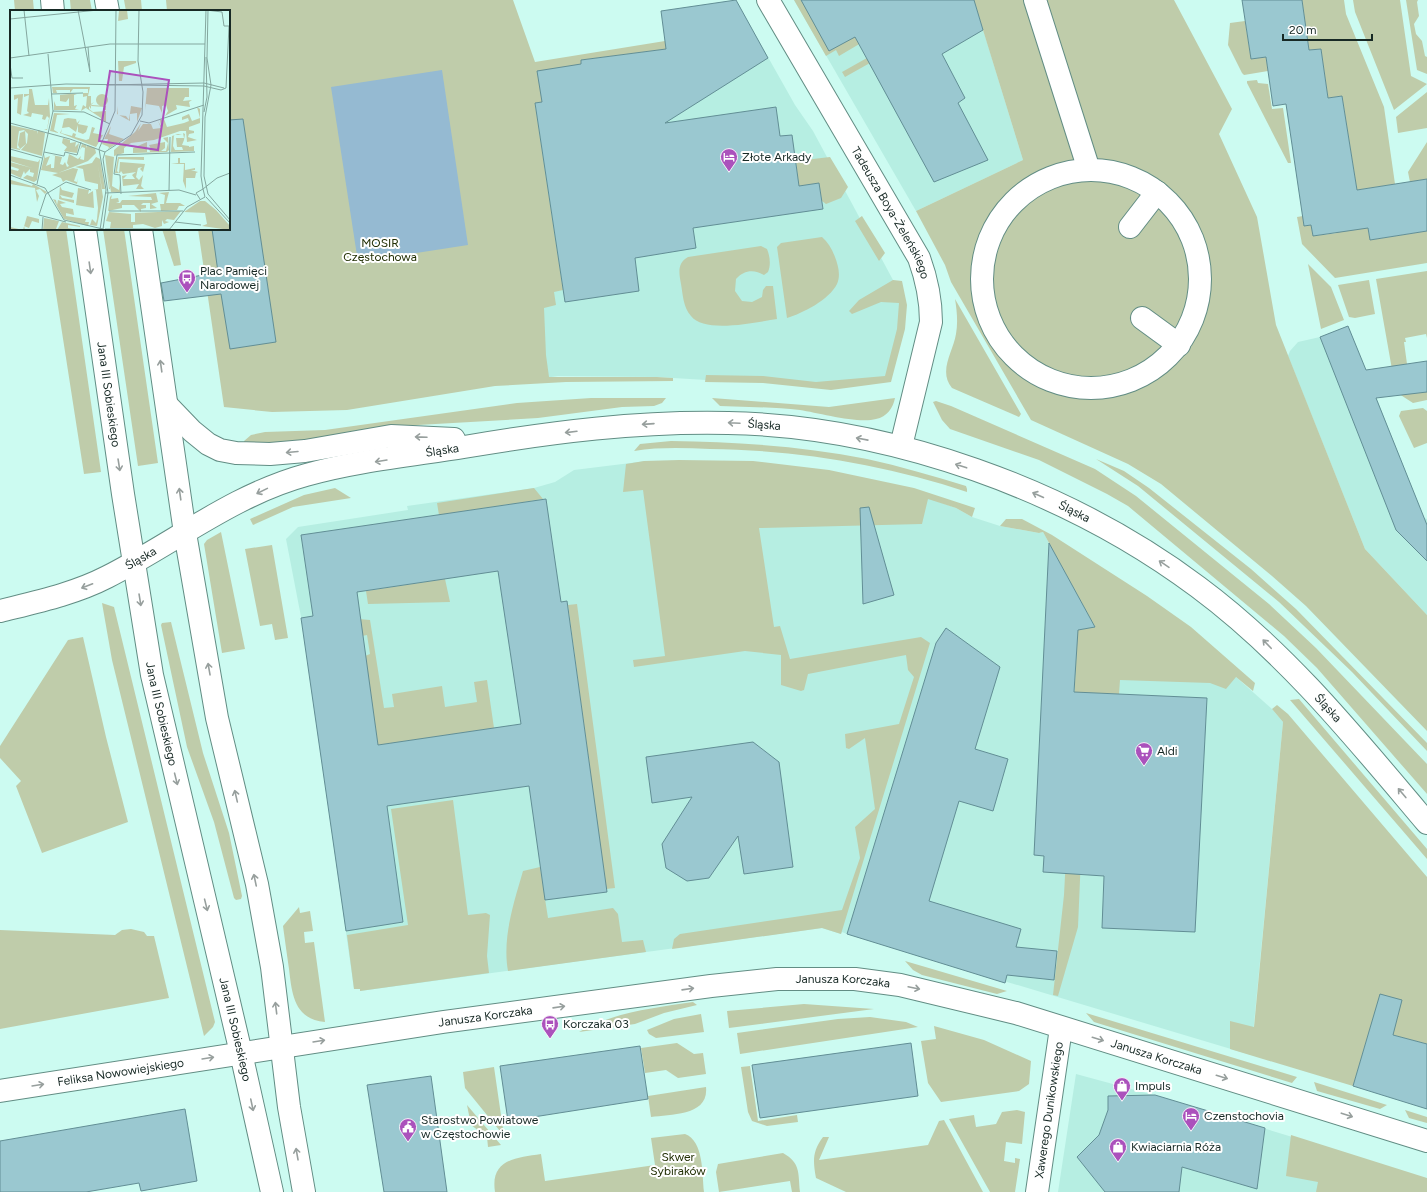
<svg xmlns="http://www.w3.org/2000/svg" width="1427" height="1192" viewBox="0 0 1427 1192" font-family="Figtree,sans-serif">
  <rect width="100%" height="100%" fill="#ccfbf1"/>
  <path fill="#b6eee2" d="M794,0H974L1023,160L916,211Z
    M756,36L795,105L813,131L893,280L901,287L903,300L890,378L817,386L764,380H706L657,377L558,376L538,379L525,70Z
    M1348,326L1424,518L1427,519V615L1365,549L1288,356L1290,351L1298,342L1320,337Z
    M647,461L648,467L928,498L956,508L972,517L1000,526L1039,533L1043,532L1095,627L1236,677L1272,709L1283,722L1251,1055L847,934L842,932L841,934L822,928L360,991V989H354L302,622L286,539L298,527L408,510L407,506L534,488L555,482L574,470Z
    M1076,1074L1157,1096L1365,1159L1359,1192H1058Z"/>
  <path fill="#bfccaa" d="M14,0H33L34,11H15Z
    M70,0H90L92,11H71Z
    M124,0H141L142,11H126Z
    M166,0H513L535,62L665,41L667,49L581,60L586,96L535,104L563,290L554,292L556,305L544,308L546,355L549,377H657L673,378V381L566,382L495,386L347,410L272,412L224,407L198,229H229V11H167Z
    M794,0H813L874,26L878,33L839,56L836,50L826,56Z
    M920,0H1174L1232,109L1219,134L1257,217L1276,325L1365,549L1427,615V731L1306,606L1272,576L1161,484L1128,464L1031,420L951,282L945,265L916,211L1023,160L975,4L845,77L842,72L938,18Z
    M1302,0H1344L1346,14L1384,107L1395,184L1357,190L1342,96L1328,98L1321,49L1309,50Z
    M1353,0H1400L1411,76L1427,84L1394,110L1355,12Z
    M1406,0H1418L1417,2L1419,16L1414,24L1416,34L1422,41L1425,56L1427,57V74L1417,70Z
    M1245,21L1251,59L1266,57L1268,71L1244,75L1242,73L1228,45L1230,23Z
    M1257,80L1258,83L1268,84L1272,109L1283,108L1291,163H1288L1247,83V81Z
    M1427,92V128L1398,133L1396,117Z
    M1427,142V179L1410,182L1408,172Z
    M830,157L848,187L841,198L826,204L822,201L819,183L799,186L796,161Z
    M862,216L885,253L879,261L855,221Z
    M1303,216L1304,226L1311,225L1313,236L1337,233L1336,229L1367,224L1370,240L1427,231V263L1335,278L1302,244L1297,217Z
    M46,229H66L101,472L84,474Z
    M103,229H124L158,463L138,466Z
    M162,229H175L181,265L174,266Z
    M822,237C828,242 832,249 835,257C838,265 841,275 837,284C829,300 803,313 787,318L777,247L781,243Z
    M761,246L767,249C770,256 771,265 768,272L764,275C754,269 744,270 736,279L735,291L742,301L752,302L762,297L763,290L766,286H773L777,319C757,322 704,334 691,316C683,307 683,295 681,284C679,273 677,263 688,257Z
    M1308,264L1331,287L1344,320L1321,329Z
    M1427,271V338L1426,334L1405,338L1406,342H1404L1407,364L1402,365L1427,392V400L1413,403L1396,392L1376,279Z
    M893,280L902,281L907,305L905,329L891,382L831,390L763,383L705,382L706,375L763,376L816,382L885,376L897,329L899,303L881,302L852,314L849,311L859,300Z
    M1369,280L1375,314L1355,318L1349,317L1338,285Z
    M955,299L1021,414L1019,417L952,388C938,371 953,352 956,334C958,323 957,311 955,299Z
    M591,398H666L662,403L654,406L622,407L538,418L418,425L282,443H244V441L251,435L265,432L325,430L517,403Z
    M712,398L829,407L895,398C893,408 887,417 876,419C859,424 819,413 800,410C773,407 746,407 720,406Z
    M936,401L951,406L1095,469L1136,496L1269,604L1316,648L1427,764V794L1317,668L1284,636L1128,506L1107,494L1039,460L950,429L942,420L933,402Z
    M1423,408L1427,411V443L1414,448L1399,416L1401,411Z
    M671,441C737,442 802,446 867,459C900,466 933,476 966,486L967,489V492C884,464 797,450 710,449C684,448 659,447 634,451L640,444Z
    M1096,459L1124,471L1149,488L1251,569L1296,609L1427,743V751L1352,672L1279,602L1138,486Z
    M679,460L753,461L829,470L914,488L975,508L972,517L956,508L928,499L922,524L759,528L774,627L780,626L790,659L921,637L930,643L841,934L822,928L672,949L674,939L680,934L842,910L860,858L855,827L875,809L865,738L849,749L846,748L845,734L899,724L914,677L908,670L906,655L808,674L804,690L801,691L781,685V655L745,651L634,667L633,660L665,656L643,490L623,492L626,464L644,461Z
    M335,488L351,498L293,507L253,525L250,519L304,495Z
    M534,488L543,499L439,515L437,503Z
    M1006,519H1022L1052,535L1147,596L1191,627L1255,683L1253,691L1236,677L1226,689L1210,683L1120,680L1119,694L1088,693L1078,927L1058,996L1053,995L1064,895L1077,644L1074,631L1095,627L1043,532L1039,533L1000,526Z
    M221,532L245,649L222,653L204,544L207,540Z
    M272,545L288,638L275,640L272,624L260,626L245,549Z
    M445,579L450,602L368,604L366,591Z
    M102,603L114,607L215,1022L213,1027L204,1036L112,660Z
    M577,604L615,888L606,889L568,605Z
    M359,619L370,620L384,708L394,707L392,694L442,686L445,707L477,702L474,682L487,680L494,728L378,745L365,656L370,654L367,635L362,636Z
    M171,622L203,753L229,833L242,896L241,899L236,900L234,898L214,822L187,747L161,625L162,623Z
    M83,637L106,737L128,822L42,853L16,786L21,781L0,758V746L68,640Z
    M1299,699L1427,849V859L1290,700Z
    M1277,705L1288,714L1427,877V1044L1370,1029L1353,1086L1230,1049V1021L1254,1027L1283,722L1272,709Z
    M453,800L468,915L486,913L490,915L487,956L489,973L360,991V989H354L347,935L408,925L391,809Z
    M540,867L548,918L613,908L618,914L622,942L643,940L646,952L508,971C502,938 514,902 523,871Z
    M299,907L300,913L310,911L313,931L304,932L305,943L314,942L325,1022C294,1019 292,994 289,969C287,955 285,941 283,926Z
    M131,929L144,932L147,936H154L169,998L0,1029V930L115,935L122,930Z
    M905,961L1007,991L997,994L922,975L913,970Z
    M693,1002L697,1005L664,1013L635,1024L579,1032C614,1012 653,1008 693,1002Z
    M804,1004L874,1009L729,1028L727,1011Z
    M1086,1013L1297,1077L1292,1083L1094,1022Z
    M701,1014L704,1032L656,1038L649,1034L647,1030L674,1019Z
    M870,1017L906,1022L918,1027L740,1054L737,1033L838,1019Z
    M934,1026L984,1040L1031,1061L1029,1084L1019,1091L941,1102L928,1083L921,1041L936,1039Z
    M677,1043L694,1054L703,1053L706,1074L678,1078L666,1070L645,1073L641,1048Z
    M750,1066L758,1121L797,1115L798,1122L767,1126L752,1121L748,1112L741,1067Z
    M494,1067L504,1136L465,1088L463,1072Z
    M1314,1082L1387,1105L1380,1109L1317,1091Z
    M706,1087C709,1116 671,1114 651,1117L648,1096Z
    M467,1105L501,1145L488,1147L487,1137L471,1125Z
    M1017,1110L1025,1112L1022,1144L1006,1142L1004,1161L1015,1163V1158L1020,1159L1015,1192H990L949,1119L974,1115L976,1127L996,1124L1002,1112Z
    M1405,1110L1427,1117V1123L1409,1118Z
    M944,1120L983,1192H846L816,1178C813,1161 812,1152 823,1137H829L819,1160L928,1145L939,1121Z
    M685,1134C704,1141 702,1174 704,1192H495C490,1159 516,1158 541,1154L545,1181L655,1165L651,1138Z
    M1291,1135L1427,1178V1192H1316L1318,1182L1286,1176Z
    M783,1153C801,1163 798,1173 800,1192H792L790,1181L719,1192L716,1172L718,1164Z"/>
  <path fill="#95bad2" d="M442,70L468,245L358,262L331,87Z"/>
  <path fill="#9ac8d0" stroke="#628e95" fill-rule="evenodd" d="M736,0L768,58L665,123L776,107L780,136L792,135L799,186L819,183L823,209L693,228L696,248L635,258L639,291L565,302L535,103L542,102L537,71L581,64V60L666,49L661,11Z
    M801,0H974L983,30L942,54L965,98L958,103L988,160L934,182L855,37L829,51Z
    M1242,0H1302L1309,50L1321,49L1328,98L1342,96L1357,190L1427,179V231L1370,240L1368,228L1313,236L1311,225L1304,226L1286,104L1273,106L1266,57L1251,59Z
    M243,119L276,342L230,349L221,294L164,301L161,283L218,272L212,229H229V120Z
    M1348,326L1366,370L1427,361V392L1376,398L1427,525V561L1396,530L1320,337Z
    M546,499L561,602L567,601L607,892L545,900L529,786L387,806L403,922L346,931L301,618L313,616L301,535ZM498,571L521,724L378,745L357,592Z
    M869,507L894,595L863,604L860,508Z
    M1049,543L1095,627L1078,630L1074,692L1207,698L1195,932L1102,928L1104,876L1043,872L1044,856L1034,855Z
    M946,628L1000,667L975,749L1008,759L993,811L959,801L929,901L1021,929L1016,947L1057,951L1054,980L1007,975L1005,983L847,934L936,643Z
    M753,742L779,762L793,867L744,874L738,836L709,878L687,881L666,868L662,844L692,797L652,803L646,757Z
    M1380,994L1402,1000L1393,1035L1427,1044V1109L1353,1086Z
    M911,1043L918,1096L760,1118L752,1065Z
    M640,1046L648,1099L508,1121L500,1066Z
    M431,1076L447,1192H384L367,1085Z
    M1155,1095L1265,1128L1257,1189L1182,1167L1179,1192H1105L1077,1157L1099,1135L1108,1110V1096Z
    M185,1109L197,1181L141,1191L139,1183L86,1192H0V1141Z"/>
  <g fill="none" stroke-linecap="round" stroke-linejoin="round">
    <g stroke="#628d84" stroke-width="24">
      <g id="street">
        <path id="s1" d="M768,0L919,258C927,280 931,299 931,322L901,446"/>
        <path d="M1035,0L1089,170"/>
        <circle cx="1091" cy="279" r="109"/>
        <path d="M1130,227L1157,192"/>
        <path d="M1142,318L1179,345"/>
        <path id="s2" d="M1037,1192L1061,1028"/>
      </g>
    </g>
    <g stroke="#628d84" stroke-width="24">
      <g id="secondary">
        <path d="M52,0L53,11"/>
        <path d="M106,0L108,11"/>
        <path id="s3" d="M85,229L123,494L152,675L241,1053L272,1192"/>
        <path d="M141,229L185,533L217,718L257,884L272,967L289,1107L304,1192"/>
        <path d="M167,405L192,431L208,444L220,450L236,453L270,454L305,451L391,436L454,439"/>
        <path id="s4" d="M0,611C36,602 74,594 107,577C174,543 233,495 306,475C355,461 414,455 464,447C552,432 639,421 728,423C891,426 1068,490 1198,587C1287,653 1356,739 1427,823"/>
        <path id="s5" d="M0,1091L443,1022L711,986L777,979H855L900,985L1016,1013L1427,1141"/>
      </g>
    </g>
    <use href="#street" stroke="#fff" stroke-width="22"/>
    <use href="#secondary" stroke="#fff" stroke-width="22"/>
  </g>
  <defs><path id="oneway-shaft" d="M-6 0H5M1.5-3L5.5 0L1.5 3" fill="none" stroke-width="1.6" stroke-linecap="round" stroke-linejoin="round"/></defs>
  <g stroke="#979f9d">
    <use href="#oneway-shaft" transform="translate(90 268) rotate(82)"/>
    <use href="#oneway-shaft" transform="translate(161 366) rotate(-98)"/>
    <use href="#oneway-shaft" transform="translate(734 423) rotate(-177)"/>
    <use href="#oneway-shaft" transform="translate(648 424) rotate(176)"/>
    <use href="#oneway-shaft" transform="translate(571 432) rotate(173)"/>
    <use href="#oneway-shaft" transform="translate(421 437) rotate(-178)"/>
    <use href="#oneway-shaft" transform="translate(862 439) rotate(-169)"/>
    <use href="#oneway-shaft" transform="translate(292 452) rotate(175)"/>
    <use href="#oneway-shaft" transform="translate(381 461) rotate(171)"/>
    <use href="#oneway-shaft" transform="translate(119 465) rotate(81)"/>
    <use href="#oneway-shaft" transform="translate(961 466) rotate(-162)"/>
    <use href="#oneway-shaft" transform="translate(262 491) rotate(154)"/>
    <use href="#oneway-shaft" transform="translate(180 494) rotate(-98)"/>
    <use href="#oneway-shaft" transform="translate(1038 495) rotate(-156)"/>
    <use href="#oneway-shaft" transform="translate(1164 564) rotate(-146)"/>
    <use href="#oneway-shaft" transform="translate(87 586) rotate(159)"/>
    <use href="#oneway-shaft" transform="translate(140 600) rotate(81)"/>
    <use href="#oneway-shaft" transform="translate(1267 644) rotate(-134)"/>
    <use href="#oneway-shaft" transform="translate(209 669) rotate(-100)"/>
    <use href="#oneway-shaft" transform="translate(176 779) rotate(76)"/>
    <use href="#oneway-shaft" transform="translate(1402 793) rotate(-130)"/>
    <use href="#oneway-shaft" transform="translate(236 796) rotate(-103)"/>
    <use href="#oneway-shaft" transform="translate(255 880) rotate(-102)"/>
    <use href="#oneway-shaft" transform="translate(206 905) rotate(76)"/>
    <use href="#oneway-shaft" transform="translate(914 988) rotate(12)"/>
    <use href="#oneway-shaft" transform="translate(688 989) rotate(-8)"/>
    <use href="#oneway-shaft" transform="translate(559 1007) rotate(-8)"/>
    <use href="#oneway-shaft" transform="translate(276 1008) rotate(-97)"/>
    <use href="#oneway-shaft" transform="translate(1098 1039) rotate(17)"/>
    <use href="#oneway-shaft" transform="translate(319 1041) rotate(-9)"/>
    <use href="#oneway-shaft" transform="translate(208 1058) rotate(-9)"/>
    <use href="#oneway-shaft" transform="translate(1222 1077) rotate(17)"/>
    <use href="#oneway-shaft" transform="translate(38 1085) rotate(-9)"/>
    <use href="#oneway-shaft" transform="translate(252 1105) rotate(78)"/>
    <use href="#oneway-shaft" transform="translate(1347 1115) rotate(18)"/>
    <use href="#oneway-shaft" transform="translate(297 1154) rotate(-100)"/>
  </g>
  <defs>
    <g id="hotel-pin" transform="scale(0.9)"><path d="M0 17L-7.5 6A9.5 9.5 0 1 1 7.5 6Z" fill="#ab51bc" stroke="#fff"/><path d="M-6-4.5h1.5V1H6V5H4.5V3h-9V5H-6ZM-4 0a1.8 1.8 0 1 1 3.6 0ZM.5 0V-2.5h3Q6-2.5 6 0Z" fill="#fff"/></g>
    <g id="bus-pin" transform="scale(0.9)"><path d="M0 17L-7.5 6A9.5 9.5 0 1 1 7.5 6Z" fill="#ab51bc" stroke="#fff"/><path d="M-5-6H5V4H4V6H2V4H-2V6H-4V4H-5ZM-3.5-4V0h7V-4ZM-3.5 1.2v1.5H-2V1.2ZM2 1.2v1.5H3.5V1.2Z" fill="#fff"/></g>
    <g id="supermarket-pin" transform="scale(0.9)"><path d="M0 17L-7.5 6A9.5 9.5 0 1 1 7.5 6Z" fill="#ab51bc" stroke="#fff"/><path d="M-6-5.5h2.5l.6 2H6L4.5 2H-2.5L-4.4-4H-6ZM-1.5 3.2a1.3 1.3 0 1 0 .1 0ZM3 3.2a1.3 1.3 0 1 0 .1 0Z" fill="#fff"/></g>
    <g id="shop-pin" transform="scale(0.9)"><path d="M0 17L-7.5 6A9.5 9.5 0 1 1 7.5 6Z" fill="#ab51bc" stroke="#fff"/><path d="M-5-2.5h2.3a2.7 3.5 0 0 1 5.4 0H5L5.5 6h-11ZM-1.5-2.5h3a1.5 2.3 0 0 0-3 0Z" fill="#fff"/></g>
    <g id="civic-pin" transform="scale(0.9)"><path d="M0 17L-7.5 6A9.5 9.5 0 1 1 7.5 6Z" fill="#ab51bc" stroke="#fff"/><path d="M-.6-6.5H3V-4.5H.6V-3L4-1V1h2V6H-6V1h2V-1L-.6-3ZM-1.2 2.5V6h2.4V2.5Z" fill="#fff"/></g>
  </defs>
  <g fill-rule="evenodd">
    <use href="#hotel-pin" x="729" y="157"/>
    <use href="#bus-pin" x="187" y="278"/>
    <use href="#supermarket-pin" x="1144" y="751"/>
    <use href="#bus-pin" x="550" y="1024"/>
    <use href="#shop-pin" x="1122" y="1086"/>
    <use href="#hotel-pin" x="1191" y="1116"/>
    <use href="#civic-pin" x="408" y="1127"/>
    <use href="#shop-pin" x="1118" y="1147"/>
  </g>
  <g text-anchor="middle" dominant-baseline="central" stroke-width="4" stroke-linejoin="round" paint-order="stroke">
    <g font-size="12" fill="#172925" stroke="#fff" text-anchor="start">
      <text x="742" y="157">Złote Arkady</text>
      <text x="200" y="271">Plac Pamięci<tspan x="200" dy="14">Narodowej</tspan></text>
      <text x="1157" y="751">Aldi</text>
      <text x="563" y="1024">Korczaka 03</text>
      <text x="1135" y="1086">Impuls</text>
      <text x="1204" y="1116">Czenstochovia</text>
      <text x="421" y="1120">Starostwo Powiatowe<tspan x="421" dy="14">w Częstochowie</tspan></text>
      <text x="1131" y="1147">Kwiaciarnia Róża</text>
    </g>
    <g font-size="12" fill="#172925" stroke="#fff">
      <text stroke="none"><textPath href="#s1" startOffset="246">Tadeusza Boya-Żeleńskiego</textPath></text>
      <text stroke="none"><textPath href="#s3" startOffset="167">Jana III Sobieskiego</textPath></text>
      <text stroke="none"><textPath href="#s4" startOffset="799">Śląska</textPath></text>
      <text stroke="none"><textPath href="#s4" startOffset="475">Śląska</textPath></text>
      <text stroke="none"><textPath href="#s4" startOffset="1123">Śląska</textPath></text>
      <text stroke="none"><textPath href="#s4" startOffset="151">Śląska</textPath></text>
      <text stroke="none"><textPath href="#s4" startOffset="1446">Śląska</textPath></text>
      <text stroke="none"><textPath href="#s3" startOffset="491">Jana III Sobieskiego</textPath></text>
      <text stroke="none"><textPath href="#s5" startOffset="851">Janusza Korczaka</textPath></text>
      <text stroke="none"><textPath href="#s5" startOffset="491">Janusza Korczaka</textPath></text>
      <text stroke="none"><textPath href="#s3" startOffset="815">Jana III Sobieskiego</textPath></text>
      <text stroke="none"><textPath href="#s5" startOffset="1175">Janusza Korczaka</textPath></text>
      <text stroke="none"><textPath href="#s5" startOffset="122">Feliksa Nowowiejskiego</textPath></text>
      <text stroke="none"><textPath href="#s2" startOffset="83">Xawerego Dunikowskiego</textPath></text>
    </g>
    <g font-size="12" fill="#212e03" stroke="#fff">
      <text x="380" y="243">MOSIR<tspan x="380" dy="14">Częstochowa</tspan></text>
      <text x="678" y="1157">Skwer<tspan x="678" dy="14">Sybiraków</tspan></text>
    </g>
  </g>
  <g transform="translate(10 10)">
    <rect width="220" height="220" fill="#ccfbf1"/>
    <path d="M117,0L118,9L108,11L109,1ZM108,51H126V53L114,57L112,71H109ZM42,77H80L78,86H81V94L84,92L80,96L82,95L96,96V100H93L95,97L81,96V99L79,96V99L83,102L96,101V112L90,110L91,108L76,98L77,97L71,101L73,95L76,97L77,86L73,87V83H78V79H63L60,83V80H46L47,83H43ZM137,78H179V87H175L173,91L182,90L179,92L180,97L166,95L167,99L155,106L158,101L156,95L152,96V103L149,96L136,94L135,100ZM19,79H22L25,95H38L39,88L40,106L37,120L34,119H37L39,108L37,106L35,110L32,109L33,105L22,103L21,107L13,105L19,103L17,101L19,85L14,87V84H19ZM86 90a6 6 0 1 1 12 0a6 6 0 1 1-12 0ZM59,84H67L64,85V96L67,95L65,99L69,100H44V91L46,96H59V88L56,92L50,91V85ZM4,85L13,84V85L11,105L7,103L8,88L4,90ZM107,96L108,105L116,106L119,110L121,96L132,98L127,112V103L120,104V111L107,104ZM187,97L190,99V113L179,117V120L184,121V123L179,124L178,127L187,130L177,132L176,121H170L144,130L121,133L114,138V143L104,146V140L125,122L131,113L128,121L133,114H141L143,119L151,118L148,111L151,116L150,110L154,109L157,117L174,113L179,111L178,108L172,110V107L179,104L182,111L190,108ZM44,103L60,104L47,105L44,120L49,123L40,121ZM58,108L66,109L67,113L70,110L68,114L78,116L76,122L73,124L68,122V115L66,122L59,117L52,118L54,109ZM0,115L27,121V124L28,120L35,123L32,146L11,140L17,133L18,124L14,120L9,121L8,127L7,138L10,139V140L0,138ZM101,116L99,124L114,129L98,139L99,137L92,134L93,131L97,133L98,129H94ZM82,117L85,118L83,123L93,125L86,137L50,123L52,119L51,123L62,126L63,123L66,124L65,127L76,130L79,129ZM15,121L16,134L10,139L8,135L10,123ZM173,123L175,124L174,130L172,135L179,136V133V137L184,136V141L161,142L162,126L168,124L172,125H164L163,136L165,140H173L172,137H167L166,128H174ZM158,127L159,140L157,142L123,143V138L137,132V142H140L139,138L141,139L139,135L155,132V138L151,141H156L158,133L153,128ZM53,128L60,130V133L66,132L65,137L69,133L67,143L54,141L57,137L52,133ZM72,134L76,135L77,138V135L85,138L86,143L78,151L48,163L31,160L35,144V148L40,146L36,156L41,154V158H44L45,146L42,145L41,149L42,145L52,147L50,154L53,155L55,152L57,157L59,156L57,153L59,144L68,149L71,146L70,149L74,150L75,138L72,137L70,140ZM95,145L104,147L102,176L109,180L110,172V182H101L97,159L100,179H99ZM0,146L28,152L30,149L27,170L24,172L13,168L17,165L23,167L24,163L20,162V159L15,164L14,161L11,168L0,163V159L8,161L9,159L0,156V152L22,158L0,151ZM86,147L90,149L95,179H92L88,155L93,187L87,216L80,215L82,209L86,213L87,209L88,198L86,180H84L88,179V174L75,171L73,159L65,157L82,153ZM108,147H134V150L109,149L107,161L109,163L110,152L135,154L133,162L130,159L132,157L128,158L126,167L129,170L133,165L131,176L134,179H126L129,174L113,176L112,166L117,165L113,169H125L122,165L126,162L113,164L111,161L110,163H105ZM168,148H170V153H175V160L185,158V160H181L188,162L186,163L185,168H176V179L173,171L174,154H161L168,153ZM63,158L68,159L64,171L67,172L68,168L67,174L56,170L53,172L51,168L42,165ZM1,170L22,176L23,174L37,182L35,184L30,179L26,180L29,186L27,192L25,178L0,174ZM50,176L52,180L64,183L62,188L50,185L52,188L64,190V193L49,189ZM68,178L79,180L78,184L83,181L84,198L66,195ZM159,182L156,193H170L175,196H169L167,200L151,201L150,194H154L155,185L149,183ZM146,183L148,192L141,194L147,198L140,199V193H133L131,195H136V198L131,199V202L124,195H112V198L98,201L100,187L102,185L101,189L108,188L109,192L106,193H110L112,190H142L141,187L118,186ZM43,189L46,190L47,195L48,190L56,193L50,194L52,197L63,199L64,205L56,203V206L76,209L75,212H79L78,216L54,209ZM190,191H195L206,200L220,216V220L192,216L197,214L195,203L174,202ZM171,201L164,210L157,209L155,211L159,212L154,214L152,210V216L145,218L133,214L123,215V218H100L101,212L96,211L99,202L121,204V212H125V203ZM17,206L29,209V213L22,211L19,218L14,216L15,220L0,219V217L13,220ZM34,208L49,211L46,219L33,220ZM52,212L70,216V217L58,215V218L67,220H47Z" fill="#bfccaa"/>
    <path fill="none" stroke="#84a79f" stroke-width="1" d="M14,0L19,46M68,0L80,62L78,37M196,0L212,2L214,16H219M198,0L197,48L201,75L195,107L194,166L198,184L220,210M0,9L88,0M0,48L100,34H195M0,54L2,68H13M96,75L194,73L214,78M0,78L56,74L194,76L211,80L216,78M216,78L219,16M42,84L73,83M43,101L74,102L100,114M194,102L197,87L196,47M130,111L139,113L194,95M0,113L60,129L95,142M0,139L32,148M34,142L54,146L55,142L67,145L71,132M95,142L121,125L132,105L133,82L128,51L129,0M0,165L35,178L54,210L93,219M27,174L43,101L38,44M193,179L191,166L196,0M193,179L207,168L220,163M159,181L160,127M95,183L169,180L186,185M111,184L110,165L104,164L107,145L185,142M196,187L220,213M190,189L186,183L193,179M99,201H173M56,212L29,205L36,184L56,172L81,180M165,212L191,215M93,219L98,183L93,149L95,142M95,219H160M32,220L33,207M90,220L96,180L89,139L105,101L106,0M159,220L177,197L195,187L193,179"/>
    <path fill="#ab51bc" fill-opacity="0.15" stroke="#ab51bc" stroke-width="2" d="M100,61L159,70L148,140L89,131Z"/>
    <rect width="220" height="220" fill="none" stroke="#172925" stroke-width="2"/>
  </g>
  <path d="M1283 34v6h89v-6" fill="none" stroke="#172925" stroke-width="2"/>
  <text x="1289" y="34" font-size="12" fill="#172925" stroke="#ffffff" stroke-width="3" paint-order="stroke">20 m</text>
</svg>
